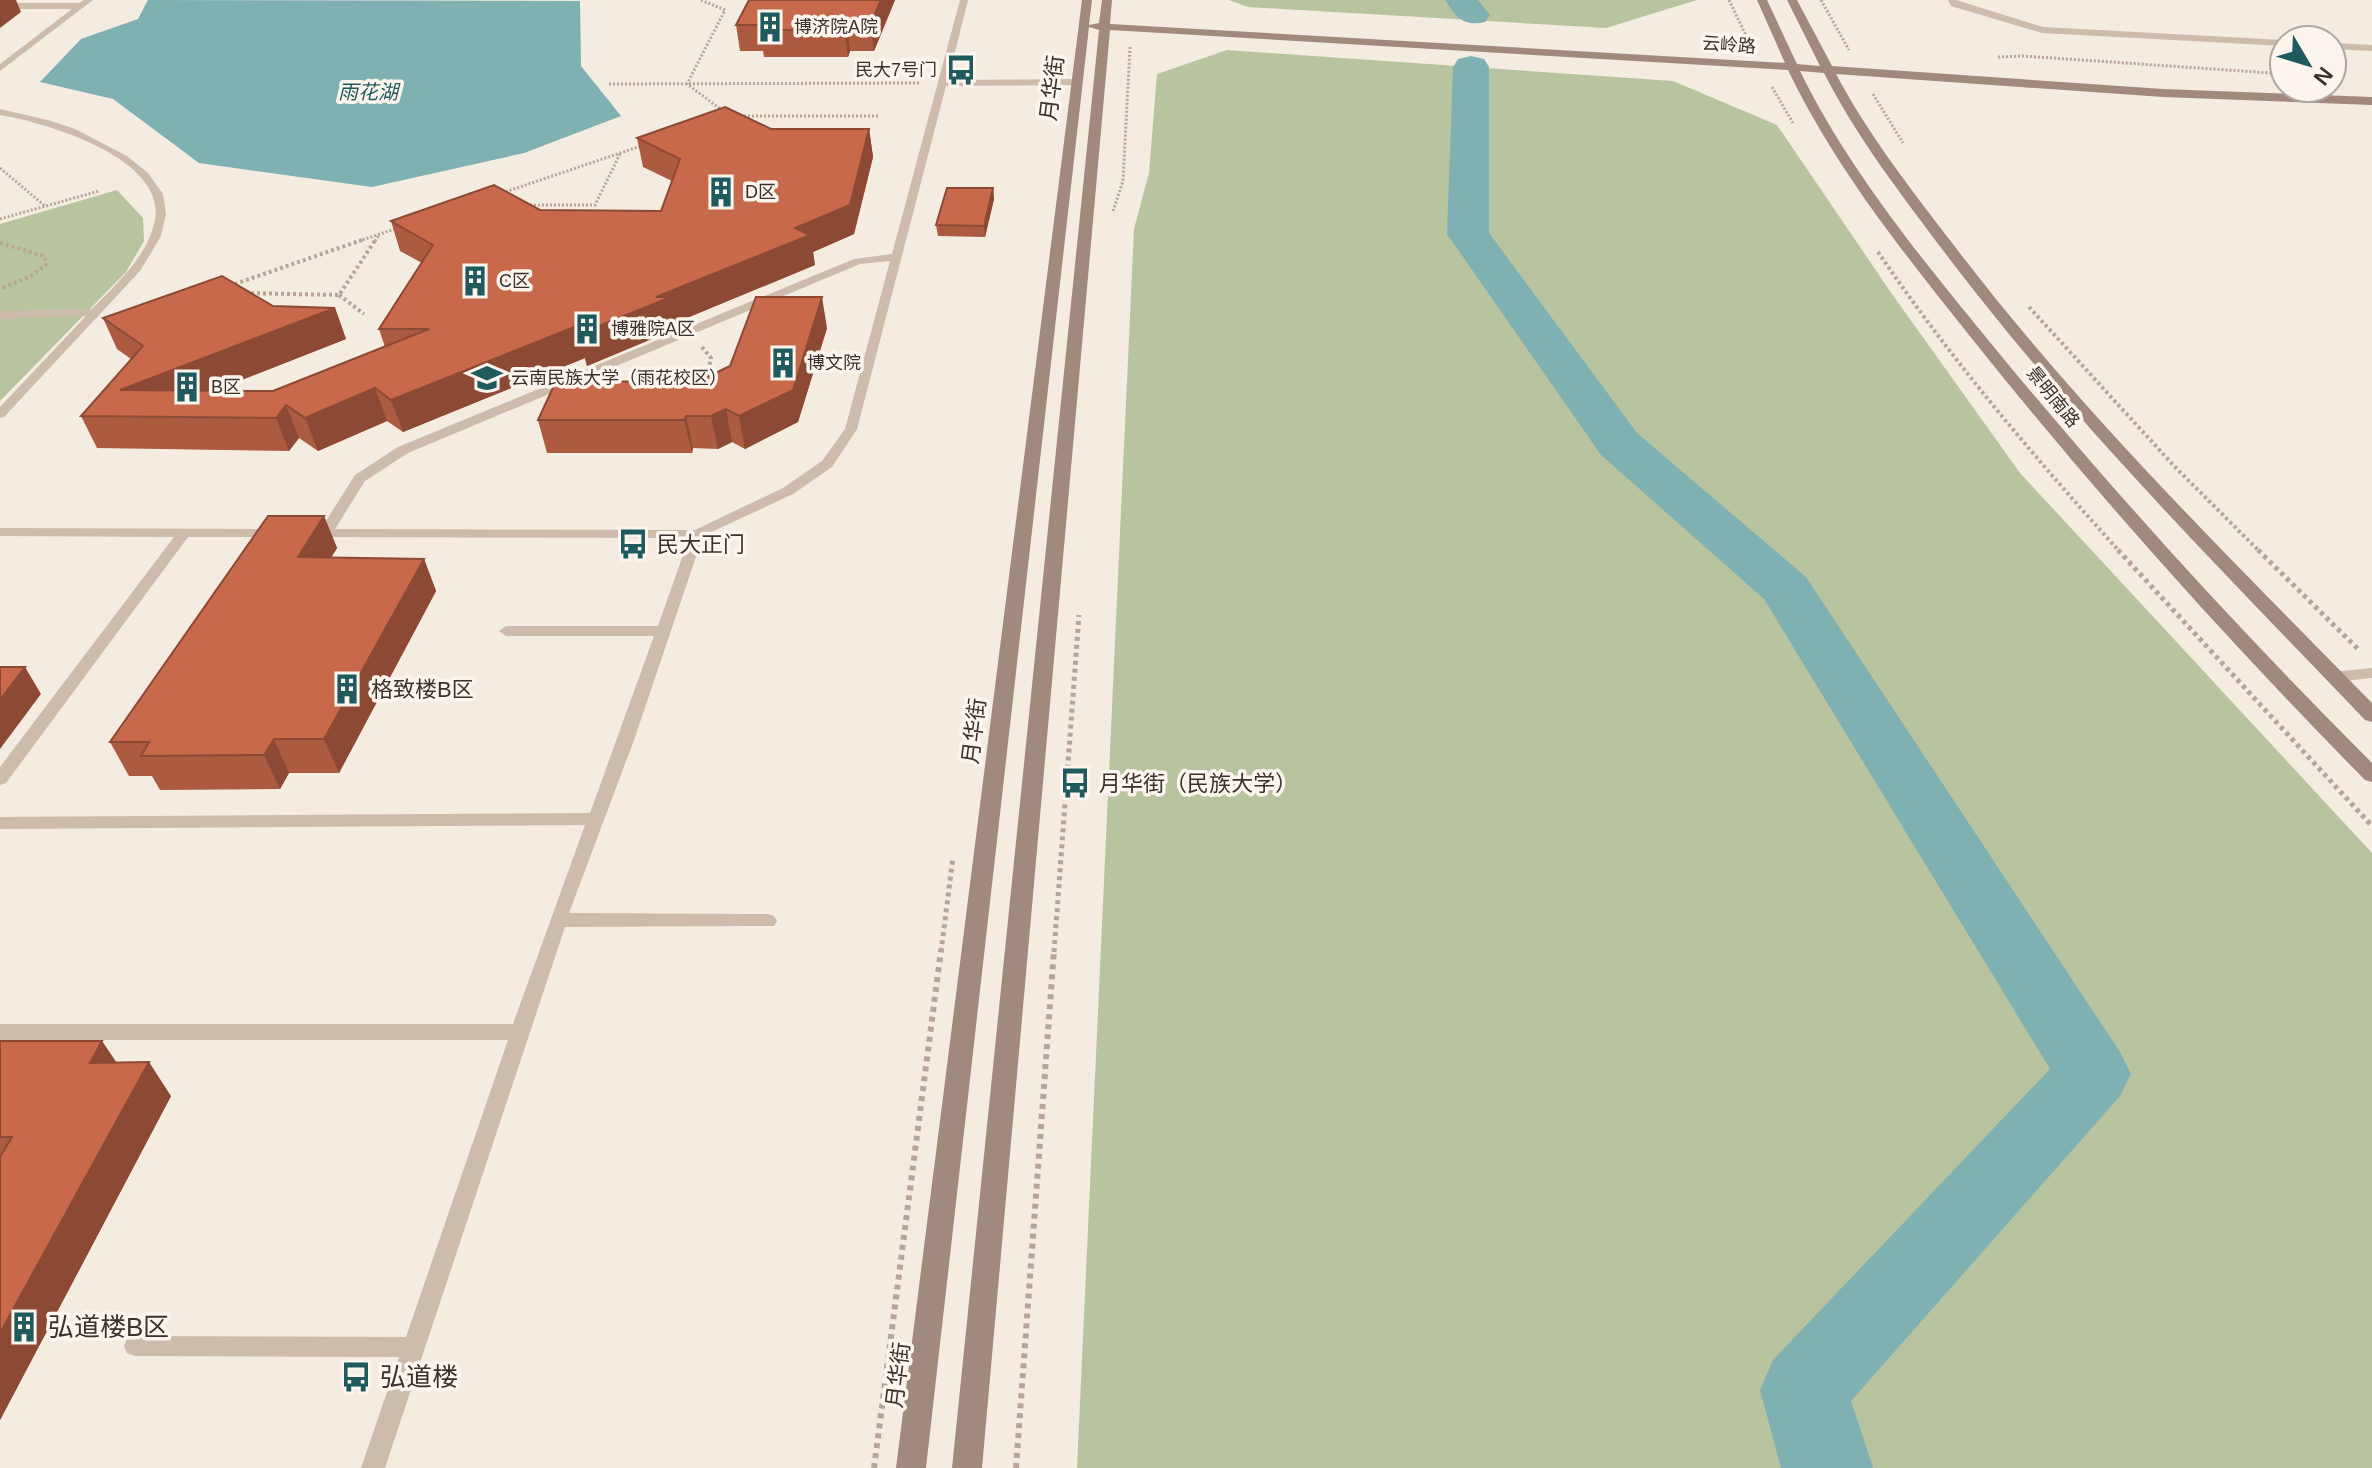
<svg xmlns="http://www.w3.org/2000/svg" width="2372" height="1468" viewBox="0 0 2372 1468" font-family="Arial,'Noto Sans SC',sans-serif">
  <rect width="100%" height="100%" fill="#f4ebe1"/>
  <path fill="#b8c4a0" d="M1229,0H1697L1606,28L1248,7Z
    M1227,50L1673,81L1777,125L1892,294L2020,473L2372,853V1468H1077L1134,229L1149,173L1157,74Z
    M117,190L143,218L144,241L126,272L0,401V224Z"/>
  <path fill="#7fb0b2" d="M148,0L580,1L581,66L621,116L524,153L372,187L199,163L113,99L40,82L81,39L138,19Z"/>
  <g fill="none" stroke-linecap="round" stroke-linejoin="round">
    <path fill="#7fb0b2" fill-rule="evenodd" d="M1445,0H1478L1490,15L1485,22C1463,27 1456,17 1445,0Z
      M1471,56L1484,59L1489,67V233L1637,433L1806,577L2120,1052L2131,1074L2120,1096L1851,1401L1873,1468H1781L1760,1390L1773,1360L2050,1069L1764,599L1601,455L1447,234L1453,67L1458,59Z"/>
    <path stroke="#b9a596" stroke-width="3" stroke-dasharray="2 2" stroke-linecap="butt" d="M701,0L725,10L687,84L723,111
      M1729,0L1751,46
      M1821,0L1849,50
      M1998,57L2023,56L2271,73
      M609,84L920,83
      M1772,87L1793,123
      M1873,94L1903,143
      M740,116H878
      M0,168L45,206
      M502,193L644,145
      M526,205H595L620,154
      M1113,211L1123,181L1130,47
      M0,219L99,191
      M359,241L398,228
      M375,241L379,235"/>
    <path stroke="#b9a596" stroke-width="4" stroke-dasharray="3 3" stroke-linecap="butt" d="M0,243L44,256L47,264L31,276L0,289
      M1878,252C1950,358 2034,457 2120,552
      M229,286L365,239
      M245,293L339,295L376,239
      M339,295L364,314
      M2029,307L2175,467L2260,552
      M702,347L711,358L706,380"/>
    <path stroke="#b9a596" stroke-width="5" stroke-dasharray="4 4" stroke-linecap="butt" d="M2118,550L2372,826
      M2258,550L2360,651
      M941,952L953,857
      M1054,952L1079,615"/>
    <path stroke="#b9a596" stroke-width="6" stroke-dasharray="5 5" stroke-linecap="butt" d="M874,1468L941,950
      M1016,1468L1054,950"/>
    <path fill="#cdbbac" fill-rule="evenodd" d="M84,0H93L0,71V64L72,9H0V3H79Z
      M960,0H968L948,80L1077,79L1082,82L1077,85L946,86L857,429L832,467L793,494L703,536L634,740L569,913L768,914L774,916L777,921L774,926L565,927L385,1468H361L399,1357L135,1356L127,1353L124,1346L127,1339L135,1336L406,1337L508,1040H0V1024H513L585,825L0,829V817L590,813L654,636H506L499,631L506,626H658L689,538L309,537L302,533L309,529H321L355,475L398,447L854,259L892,254ZM890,261L845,429L822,461L783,488L695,530L335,529L365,481L408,453L860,264Z
      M1948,0H1956L2043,27L2284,40V46L2042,33L1951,6Z
      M2332,43L2372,45V51L2332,49Z
      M0,109L48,120L75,129L127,156L148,173L163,194L166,214L161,236L140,271L4,417L0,418V407L86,316L0,319V311L92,309C117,283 148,256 155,220C167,158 44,122 0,115Z
      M0,528L278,529L285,533L278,537H188L6,783L0,785V767L174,537L0,536Z
      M2372,668V678L2333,682L2325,677L2333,672Z"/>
    <path fill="#a18a7d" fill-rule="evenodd" d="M1082,0H1092L1089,25L1099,23L1102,0H1112L1110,24L1785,63L1757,0H1767L1797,64L1820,66L1787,0H1797L1832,66L2163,89L2372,97V105L2163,97L1836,74C1869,136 1913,192 1956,248C2081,412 2228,556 2372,703V722L2365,720C2219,567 2069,418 1942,249C1900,193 1856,136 1824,73L1800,71C1850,173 1926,264 1998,352C2116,495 2241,632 2372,763V782L2365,780C2227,640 2096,494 1973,340C1906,256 1835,168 1788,70L1110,30L982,1468H952L1099,30L1089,27L926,1468H896Z"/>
  </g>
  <path fill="#ac5a40" d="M749,0H895L874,51H850L848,57H764L763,51H740L736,25Z
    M771,129H869L873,157L854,234L813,252L815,265L677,322L678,328L587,366L585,358L403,432L387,421L318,451L299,438L289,451L97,448L81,416L131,359L117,349L103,318L273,306L335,308L346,339L216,390L273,391L385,347L379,329L422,263L400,251L391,221L540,210L661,211L672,181L643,167L637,138Z
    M993,188L994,199L985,237L938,236L936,225Z
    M827,328L798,422L745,449L732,442L718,449L693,448L692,453H547L538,420L697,382L730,366Z
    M324,516L337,548L331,557L424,559L436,591L339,773H289L280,789L160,790L152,776H129L110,742Z
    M0,1041L117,1062L171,1096L0,1420Z"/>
  <path fill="#8c4a34" d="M0,0H16L21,12L0,28Z
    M881,0H895L874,51L870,25Z
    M847,25L850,51L848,57L844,30Z
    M869,129L873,157L854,234L813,252L815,265L677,322L678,328L587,366L585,358L403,432L391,400L584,323L656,297Z
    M993,188L994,199L985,237L984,226Z
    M822,297L827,328L798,422L745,449L739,416Z
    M335,308L346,339L150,416L120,390Z
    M375,388L387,421L318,451L305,418Z
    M286,405L299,438L289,451L276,418Z
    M726,409L732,442L718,449L711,416Z
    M686,416L693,448L692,453L684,420Z
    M324,516L337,548L312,589L298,557Z
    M424,559L436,591L339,773L324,739Z
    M25,667L41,694L0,749V700Z
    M274,739L289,773L280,789L264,755Z
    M102,1041L125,1075L90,1063Z
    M149,1062L171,1096L0,1420V1333Z"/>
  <path fill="#c8694b" stroke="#8c4a34" stroke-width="2" d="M749,0H881L870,25H847L844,30H759L762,25H736Z
    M725,107L771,129H869L850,205L795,228L810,235L656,297H671L579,334L584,323L391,400L375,388L305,418L286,405L276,418L81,416L143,346L103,318L222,276L273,306L335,308L120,390L273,391L429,329H379L433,245L391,221L494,185L540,210L661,211L680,159L637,138Z
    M947,188H993L984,226L936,225Z
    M756,297H822L793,390L739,416L726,409L711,416H686L684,420H538L556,381L697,382L730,366Z
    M268,516H324L298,557L424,559L324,739H274L264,755L141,756L149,742H110Z
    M0,667H25L0,700Z
    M0,1041H102L90,1063L149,1062L0,1333V1157L12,1137H0Z"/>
  <defs>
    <g id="building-bare" transform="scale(2.4)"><path d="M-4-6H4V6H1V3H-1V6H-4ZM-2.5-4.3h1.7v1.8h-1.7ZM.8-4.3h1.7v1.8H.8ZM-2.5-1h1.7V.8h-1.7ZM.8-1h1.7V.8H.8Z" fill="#1f5a5e" stroke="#fbf5ee" stroke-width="2.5" paint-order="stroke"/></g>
    <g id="bus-bare" transform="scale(2.4)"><path d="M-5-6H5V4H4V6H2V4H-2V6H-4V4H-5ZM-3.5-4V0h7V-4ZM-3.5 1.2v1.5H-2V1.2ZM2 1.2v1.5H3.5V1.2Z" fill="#1f5a5e" stroke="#fbf5ee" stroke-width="2.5" paint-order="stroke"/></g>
    <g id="university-bare" transform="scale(2.4)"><path d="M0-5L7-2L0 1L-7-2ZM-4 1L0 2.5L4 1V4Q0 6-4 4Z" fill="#1f5a5e" stroke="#fbf5ee" stroke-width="2.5" paint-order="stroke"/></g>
  </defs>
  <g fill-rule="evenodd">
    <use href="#building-bare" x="770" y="27"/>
    <use href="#bus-bare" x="961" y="70"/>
    <use href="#building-bare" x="721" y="192"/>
    <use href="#building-bare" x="475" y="281"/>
    <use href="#building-bare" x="587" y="329"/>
    <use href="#building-bare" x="783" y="363"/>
    <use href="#university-bare" x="487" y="378"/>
    <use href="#building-bare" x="187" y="387"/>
    <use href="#bus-bare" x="633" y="544"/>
    <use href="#building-bare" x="347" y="689"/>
    <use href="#bus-bare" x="1075" y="783"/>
    <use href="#building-bare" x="24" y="1327"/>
    <use href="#bus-bare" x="356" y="1377"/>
  </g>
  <g text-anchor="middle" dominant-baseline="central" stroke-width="7" stroke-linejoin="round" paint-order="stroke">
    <g font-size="18" fill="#3b302b" stroke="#fbf5ee" text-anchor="start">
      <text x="794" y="27">博济院A院</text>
      <text x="937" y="70" text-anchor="end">民大7号门</text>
      <text x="745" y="192">D区</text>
      <text x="499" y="281">C区</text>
      <text x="611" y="329">博雅院A区</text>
      <text x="807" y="363">博文院</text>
      <text x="511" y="378">云南民族大学（雨花校区）</text>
      <text x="211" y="387">B区</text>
    </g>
    <g font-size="18" fill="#3b302b" stroke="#fbf5ee">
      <text transform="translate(1729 45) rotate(4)">云岭路</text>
      <text transform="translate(2053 397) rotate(51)">景明南路</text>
    </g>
    <g font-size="20" font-style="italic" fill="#1f5a5e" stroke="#fbf5ee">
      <text x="368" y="92">雨花湖</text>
    </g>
    <g font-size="22" fill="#3b302b" stroke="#fbf5ee">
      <text transform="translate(1052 88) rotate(-83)">月华街</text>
      <text transform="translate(974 731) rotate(-83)">月华街</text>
      <text transform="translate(898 1375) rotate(-83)">月华街</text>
    </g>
    <g font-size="22" fill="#3b302b" stroke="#fbf5ee" text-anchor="start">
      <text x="657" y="544">民大正门</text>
      <text x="371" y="689">格致楼B区</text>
      <text x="1099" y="783">月华街（民族大学）</text>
    </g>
    <g font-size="26" fill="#3b302b" stroke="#fbf5ee" text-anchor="start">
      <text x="48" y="1327">弘道楼B区</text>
      <text x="380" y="1377">弘道楼</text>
    </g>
  </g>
  <g transform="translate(2308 64) rotate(128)"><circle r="38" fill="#fbf5ee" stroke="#aea6a0" stroke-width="2"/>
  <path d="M0-6L14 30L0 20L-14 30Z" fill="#1f5a5e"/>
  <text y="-12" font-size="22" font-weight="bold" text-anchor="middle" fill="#3b302b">N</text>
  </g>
</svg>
